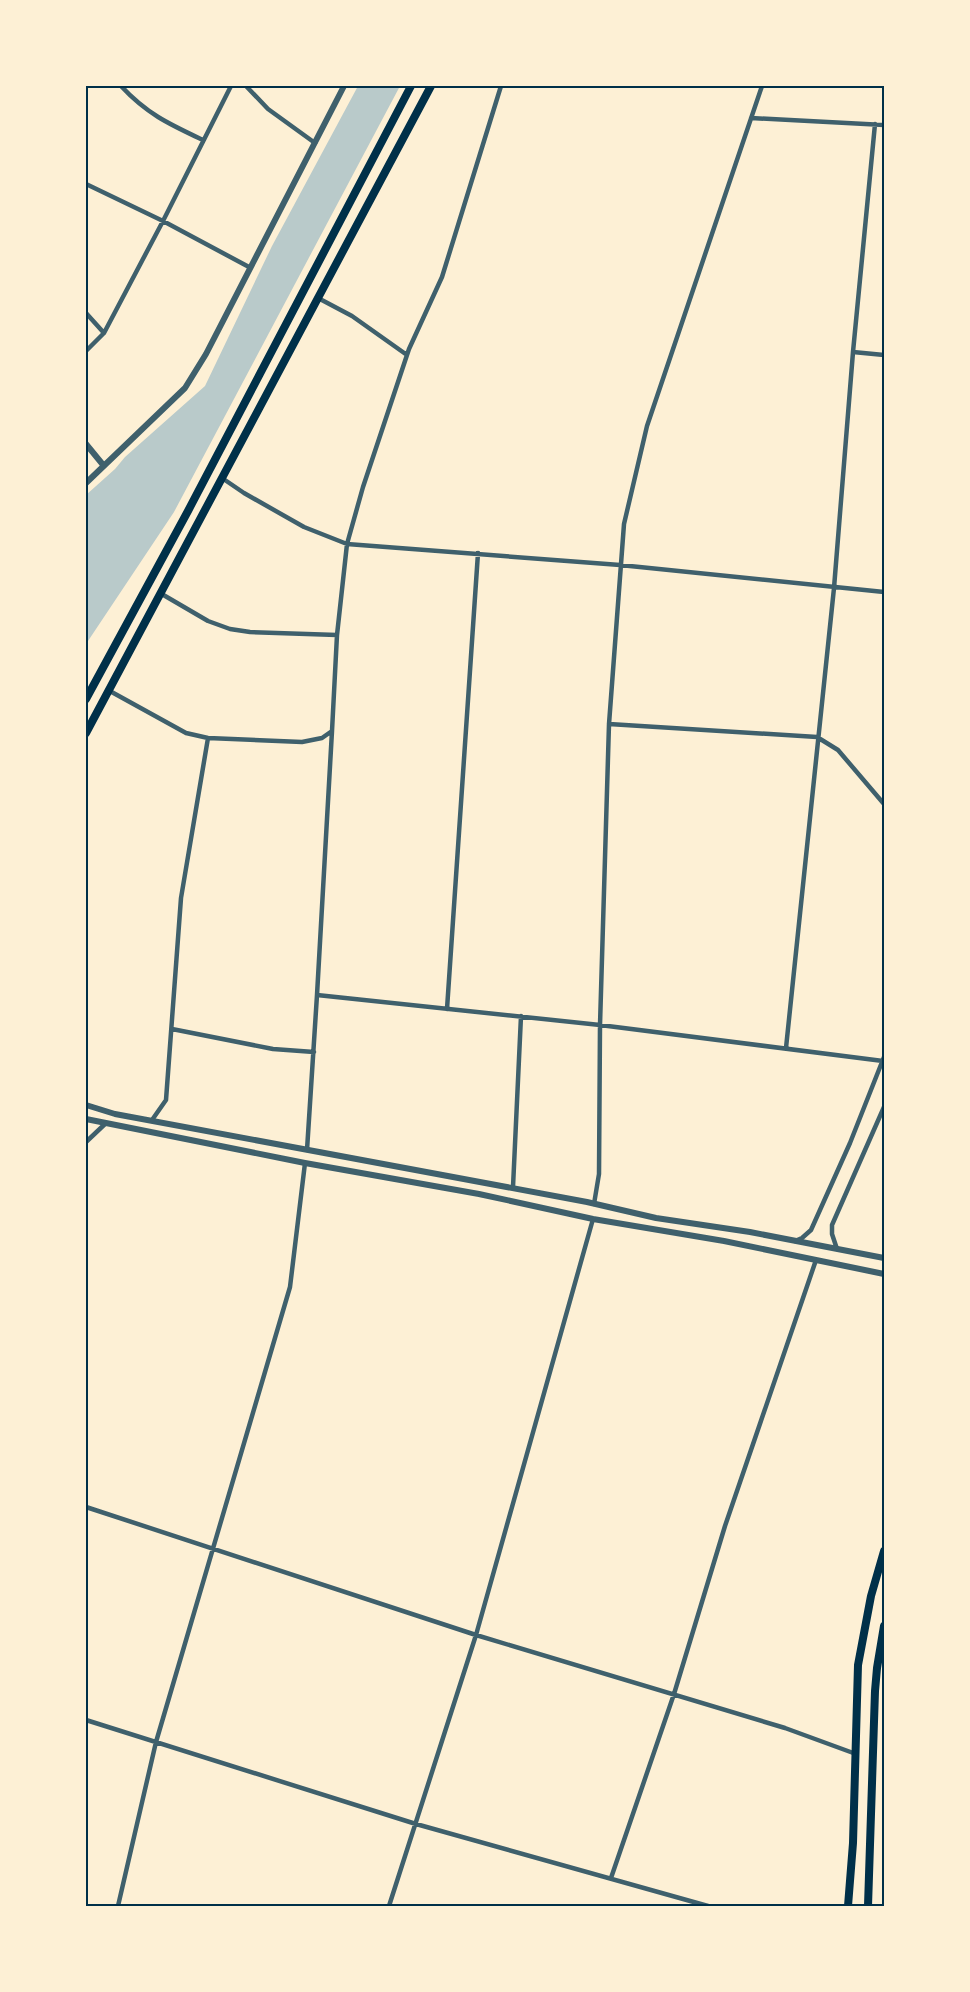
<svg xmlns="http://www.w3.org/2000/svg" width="970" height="1992" viewBox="0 0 970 1992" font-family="'PT Sans Narrow',sans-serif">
  <rect width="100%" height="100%" fill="#fdf0d5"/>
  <path fill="#b9caca" d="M358,86H400L174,512L86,644V495L115,469L125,457L205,386L272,246Z"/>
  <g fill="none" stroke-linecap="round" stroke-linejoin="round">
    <path stroke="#3f606c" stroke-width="4.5" d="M121,86C147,114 169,124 203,140
      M246,86L268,109L315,143
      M751,118L884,125
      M86,184L163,221L249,267
      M318,298L352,316L407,355
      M86,313L104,333
      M86,351L104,333L163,221L231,86
      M853,352L884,355
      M222,478L244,493L304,527L347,544L620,565L884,592
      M160,593L208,621L230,629L250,632L337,635
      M108,690L186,733L208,738L302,742L322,738L332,731L337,635L347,544L363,487L409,349L442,277L501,86
      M609,724L817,737L838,750L884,804
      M332,731L317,995L600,1025L883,1061
      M447,1009L478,553
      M172,1029L273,1049L314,1052
      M786,1048L834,588L853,352L875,124
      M152,1120L166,1100L181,898L208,738
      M86,1142L105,1124
      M307,1150L317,995
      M513,1187L521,1016
      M594,1204L599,1174L600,1025L609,724L624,524L647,426L762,86
      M795,1241L802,1238L811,1230L850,1143L884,1057
      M837,1249L832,1234V1225L884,1107
      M86,1507L476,1635L785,1728L856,1754
      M86,1720L416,1824L708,1906
      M611,1878L674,1694L725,1526L816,1260
      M118,1906L156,1742L290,1287L305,1163
      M389,1906L476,1635L593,1219"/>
    <path stroke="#3f606c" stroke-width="6" d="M86,444L104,466
      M86,483L185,388L206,354L344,86
      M86,1105L115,1114L587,1202L656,1218L750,1232L884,1258
      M86,1119L305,1163L479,1194L593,1219L724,1241L884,1274"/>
    <path stroke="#003049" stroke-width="8" d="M848,1906L853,1843L858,1665L871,1596L884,1551
      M868,1906L875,1691L877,1668L884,1626"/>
    <path stroke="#003049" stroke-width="8" d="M86,699L188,511L411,86
      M86,733L431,86"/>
  </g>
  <rect width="970" height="1992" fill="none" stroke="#fdf0d5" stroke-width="174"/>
  <rect x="87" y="87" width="796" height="1818" fill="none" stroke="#003049" stroke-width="2"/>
</svg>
